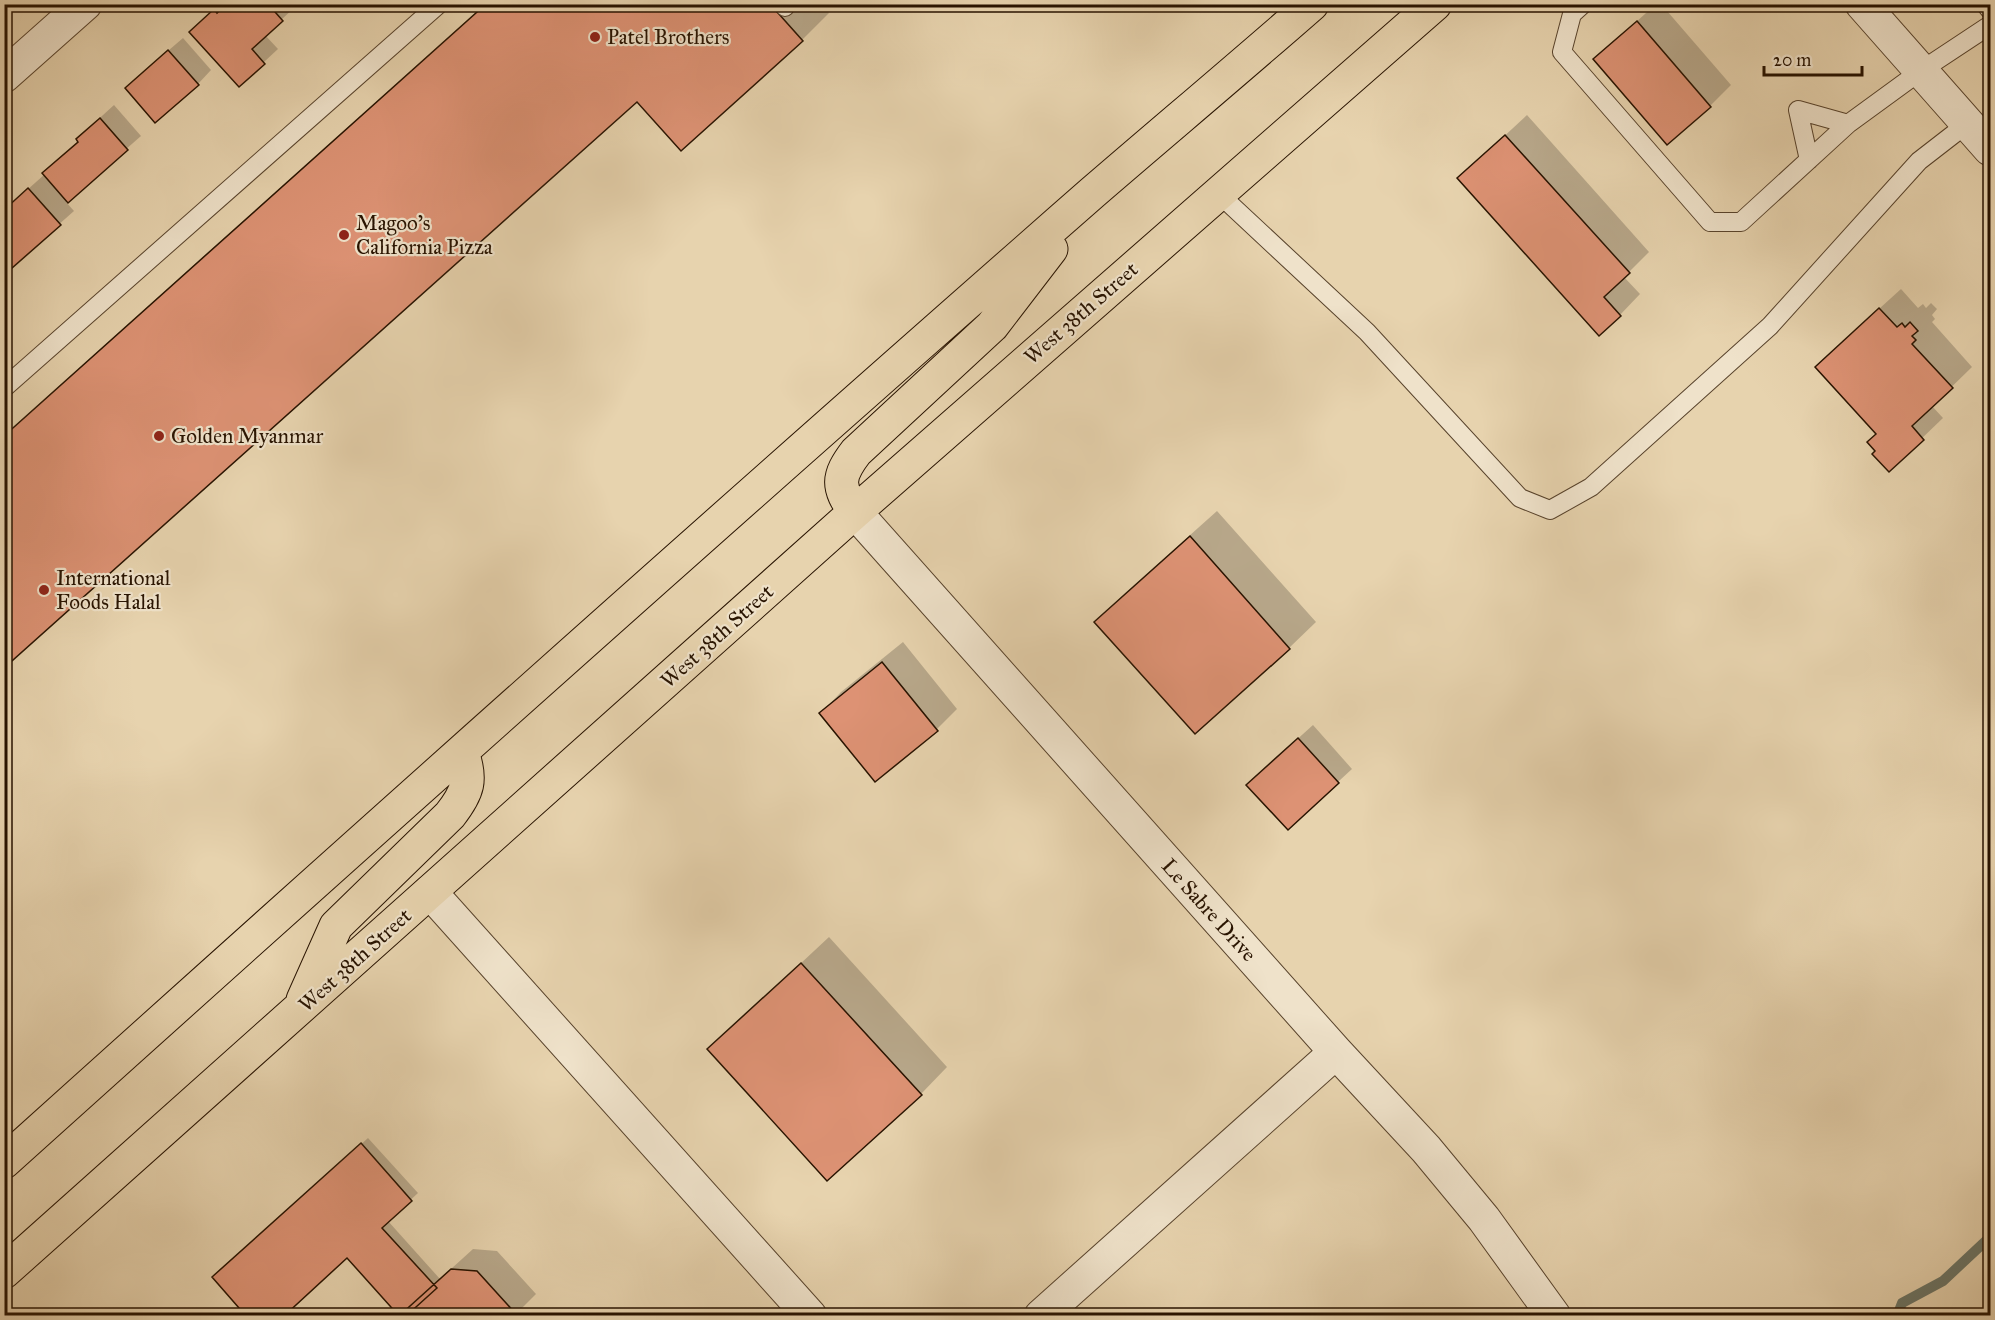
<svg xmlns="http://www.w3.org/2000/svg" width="1995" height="1320" viewBox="0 0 1995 1320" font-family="'IM FELL Great Primer',serif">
  <rect width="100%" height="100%" fill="#e7d3ae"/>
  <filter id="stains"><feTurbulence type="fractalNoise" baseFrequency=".00333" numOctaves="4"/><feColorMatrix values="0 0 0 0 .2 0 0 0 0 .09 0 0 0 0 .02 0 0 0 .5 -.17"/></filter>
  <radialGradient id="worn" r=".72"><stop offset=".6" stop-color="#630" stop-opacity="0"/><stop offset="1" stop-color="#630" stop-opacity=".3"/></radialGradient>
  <path fill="#0003" d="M220,4H294L296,6L265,35L278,49L239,85L205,18Z
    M485,4H821L829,13L802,40L637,99L4,666V435Z
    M1656,4H1661L1731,85L1710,106L1667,143L1595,59Z
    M183,38L211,70L198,84L141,74Z
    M114,105L141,136L66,202L74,211L4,273V203L8,207L45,174L79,141L91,126Z
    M1527,115L1649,252L1624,277L1640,294L1620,315L1459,178Z
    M1901,289L1918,308L1923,304L1926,308L1931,303L1937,309L1932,315L1935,319L1932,322L1972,367L1932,406L1943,418L1889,470L1877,451L1878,434L1837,347Z
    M1217,511L1316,622L1289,648L1096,622L1123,595Z
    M903,642L957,709L937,729L821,713L841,692Z
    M1313,725L1352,769L1288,828L1262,771Z
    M829,937L947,1067L921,1094L709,1049Z
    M368,1138L418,1193L388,1221L440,1279L473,1249L497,1251L536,1294L514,1316H400L347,1256L220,1271Z"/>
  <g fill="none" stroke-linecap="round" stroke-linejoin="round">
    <path stroke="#6b7567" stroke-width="10" d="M1897,1316L1902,1303L1943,1281L1990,1237"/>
  </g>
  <path fill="#dd9274" stroke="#281300" stroke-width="1.5" d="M226,4H268L283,21L252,49L265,64L239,87L189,32L214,9L217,13Z
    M486,4H770L803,41L681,151L637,102L4,668V436Z
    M1637,21L1711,107L1667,145L1593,59Z
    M168,50L199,85L155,123L125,88Z
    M100,118L128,150L68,203L42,173L78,142L76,139Z
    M1505,135L1630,273L1604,297L1621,316L1599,336L1457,178Z
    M28,188L61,225L4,275V210Z
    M1879,308L1897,327L1902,323L1905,327L1910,322L1918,331L1912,336L1916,340L1912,344L1953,388L1912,426L1924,440L1889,472L1872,454L1875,451L1867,442L1876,434L1815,367Z
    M1190,536L1290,649L1195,734L1094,622Z
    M882,662L938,731L875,782L819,713Z
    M1298,738L1339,783L1288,830L1246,785Z
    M801,963L922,1095L827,1181L707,1049Z
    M361,1143L412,1201L382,1228L437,1288L406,1316H399L347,1258L284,1316H246L212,1277Z
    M451,1269L477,1271L517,1315L399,1316Z"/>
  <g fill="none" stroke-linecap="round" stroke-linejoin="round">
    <g stroke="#58432c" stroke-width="20">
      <path id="service" d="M782,4L785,7
        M1583,4L1572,14L1562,52L1710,222H1741L1848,124L1922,70L1990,25
        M1985,4L1990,10
        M1809,160L1798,110L1848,124
        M1218,193L1367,332L1520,498L1550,510L1591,487L1770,326L1919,161L1968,123
        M4,388L439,4"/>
    </g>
    <g stroke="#58432c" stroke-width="35">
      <path id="minor" d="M1862,4L1990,149
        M4,76L85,4
        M855,512L1336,1052L1426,1149L1484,1219L1554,1316
        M430,892L810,1316
        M1041,1316L1336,1052"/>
    </g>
    <g stroke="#281300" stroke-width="35">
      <path id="primary" d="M855,512C837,487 837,477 856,452L992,326L1051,249
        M303,1000L336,926L450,815C468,792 472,780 462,752
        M4,1162C365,837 727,513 1092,193C1165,130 1239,68 1312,4
        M4,1272L855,512L1435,4"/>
    </g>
    <use href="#service" stroke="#efe2ca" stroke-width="18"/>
    <use href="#minor" stroke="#efe2ca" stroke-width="33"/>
    <use href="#primary" stroke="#e7d3ae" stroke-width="33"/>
  </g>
  <g fill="#8f2418" stroke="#efe2ca" stroke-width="2">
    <circle cx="595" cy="37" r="6"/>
    <circle cx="344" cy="235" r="6"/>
    <circle cx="159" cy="436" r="6"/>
    <circle cx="44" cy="590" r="6"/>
  </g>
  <g text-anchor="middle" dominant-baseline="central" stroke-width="4.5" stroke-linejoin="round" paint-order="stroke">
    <g font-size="21" fill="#281300" stroke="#efe2ca" text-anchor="start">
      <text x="607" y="37">Patel Brothers</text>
      <text x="356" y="223">Magoo's<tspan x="356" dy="24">California Pizza</tspan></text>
      <text x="171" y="436">Golden Myanmar</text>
      <text x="56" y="578">International<tspan x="56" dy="24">Foods Halal</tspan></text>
    </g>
    <g font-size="21" fill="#281300" stroke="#efe2ca">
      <text transform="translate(1081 313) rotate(-41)">West 38th Street</text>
      <text transform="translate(717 636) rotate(-42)">West 38th Street</text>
      <text transform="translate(1209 910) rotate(48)">Le Sabre Drive</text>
      <text transform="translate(355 960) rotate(-42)">West 38th Street</text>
    </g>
  </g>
  <rect width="1995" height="1320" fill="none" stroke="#e7d3ae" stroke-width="24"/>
  <rect x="6" y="6" width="1983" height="1308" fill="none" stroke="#281300" stroke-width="3"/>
  <rect x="12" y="12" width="1971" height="1296" fill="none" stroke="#281300" stroke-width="1.5"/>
  <path d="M1764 66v9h98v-9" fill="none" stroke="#281300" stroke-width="3"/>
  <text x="1773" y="66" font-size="18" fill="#281300" stroke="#efe2ca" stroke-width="4.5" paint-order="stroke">20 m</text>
  <rect width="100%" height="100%" filter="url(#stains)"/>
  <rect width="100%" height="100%" fill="url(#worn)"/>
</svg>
